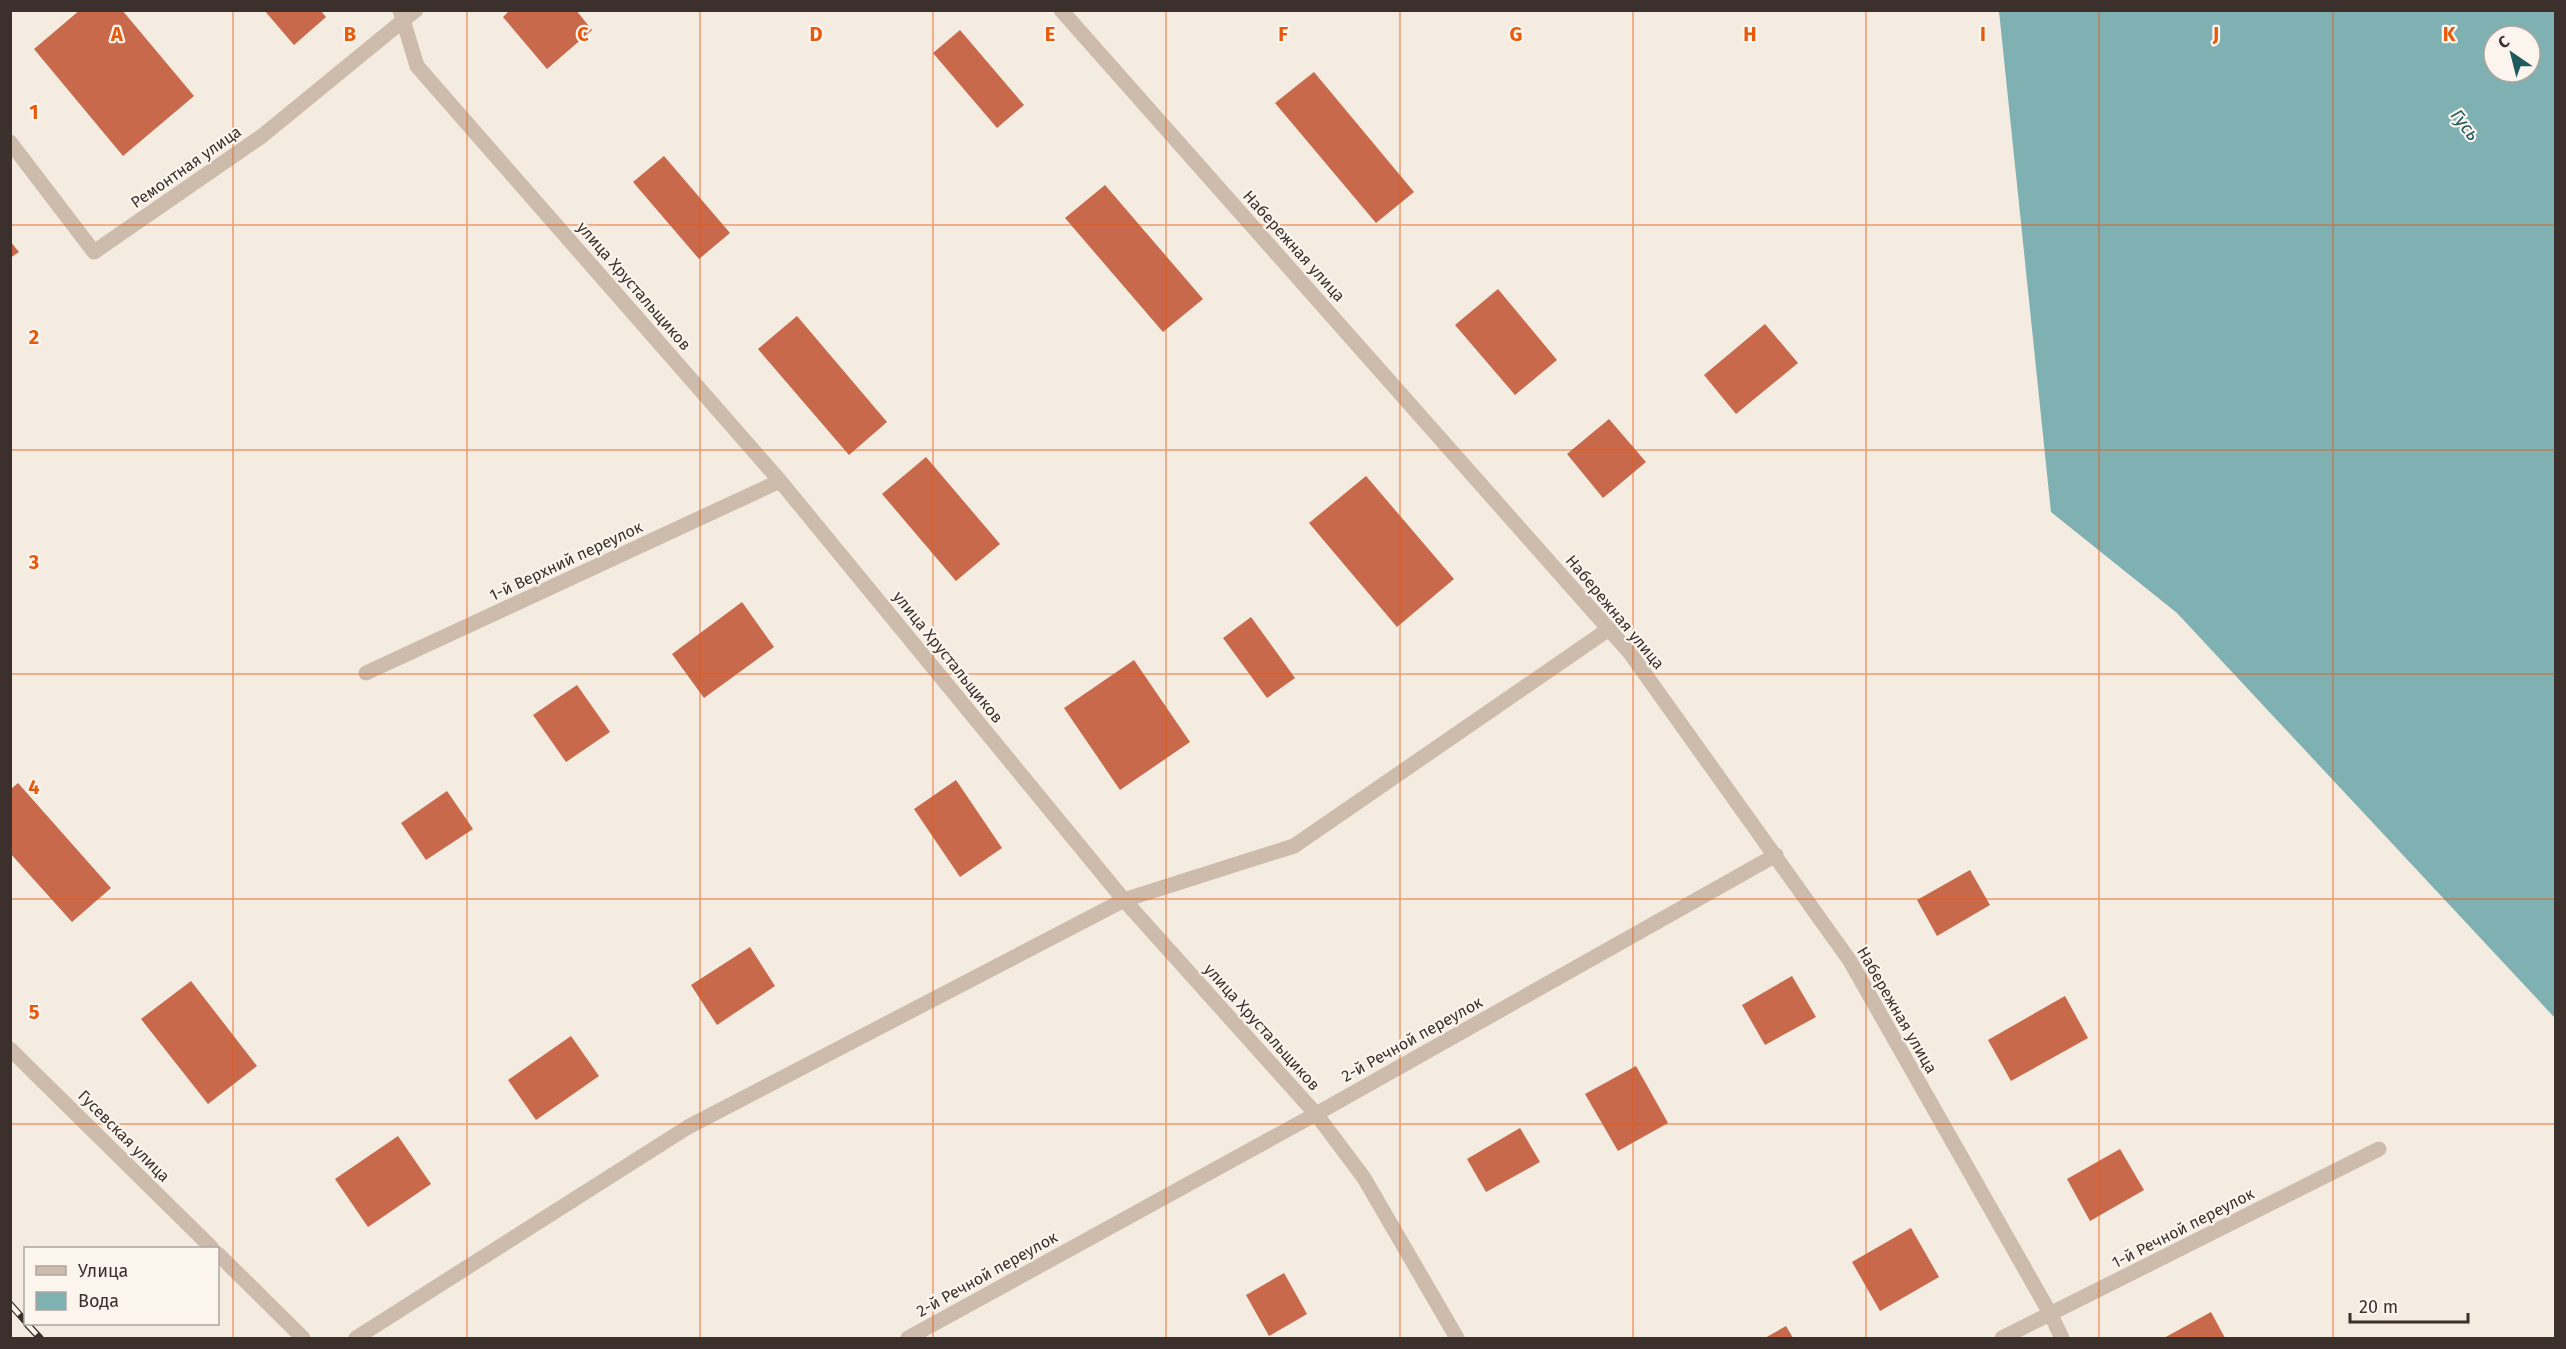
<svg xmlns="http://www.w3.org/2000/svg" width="2566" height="1349" viewBox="0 0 2566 1349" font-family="'Fira Sans',sans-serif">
  <rect width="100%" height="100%" fill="#f4ebe1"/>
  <path fill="#7fb0b2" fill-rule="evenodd" d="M1999,11H2555V1018L2177,613L2051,512ZM2494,36H2530V72H2494Z"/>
  <path fill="#c8694b" d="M80,10H122L194,96L123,156L34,49Z
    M264,10H320L326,17L294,45Z
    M510,10H576L592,30L547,69L503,17Z
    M960,30L1024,105L997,128L933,53Z
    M1314,72L1414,192L1376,223L1275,103Z
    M664,156L730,233L699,259L633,182Z
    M1105,185L1203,299L1163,332L1065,218Z
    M10,241L19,252L10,258Z
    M1498,289L1557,360L1515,395L1455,325Z
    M797,316L887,422L849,455L758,349Z
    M1765,324L1798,363L1736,414L1704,375Z
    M1609,419L1646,462L1603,498L1567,454Z
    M926,457L1000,544L956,581L882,494Z
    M1366,476L1454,579L1397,627L1309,523Z
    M742,602L774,647L704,698L672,654Z
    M1251,617L1295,678L1267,698L1223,638Z
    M1134,660L1190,742L1120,790L1064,708Z
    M577,685L610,732L566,762L533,715Z
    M956,780L1002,848L960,877L914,809Z
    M18,783L111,888L72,922L10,853V790Z
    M447,791L473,829L426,860L401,823Z
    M1970,870L1990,905L1937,936L1917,900Z
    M750,947L775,986L717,1025L691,985Z
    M1792,976L1816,1017L1765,1045L1742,1005Z
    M191,981L257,1066L208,1104L141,1019Z
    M2065,996L2088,1038L2011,1081L1988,1040Z
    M571,1036L599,1076L536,1120L508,1080Z
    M1636,1066L1668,1123L1618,1151L1585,1094Z
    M1520,1128L1540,1162L1486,1192L1467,1159Z
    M398,1136L431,1184L368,1227L335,1179Z
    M2120,1149L2144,1190L2090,1221L2067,1179Z
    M1911,1228L1939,1277L1880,1311L1852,1262Z
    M1284,1273L1307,1314L1269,1336L1246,1295Z
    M2211,1312L2225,1338H2164Z
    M1786,1326L1793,1338H1765Z"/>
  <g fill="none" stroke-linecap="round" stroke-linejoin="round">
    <path stroke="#cdbbac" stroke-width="15" d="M356,1338L688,1127L1124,900L1294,846L1609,629"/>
    <path stroke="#cdbbac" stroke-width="15" d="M400,10L417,66L780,481L1124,900L1316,1114L1364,1178L1457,1338
      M1061,10L1630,653L1850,961L2051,1315L2062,1338
      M10,142L94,252L262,136L416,10
      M366,673L780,481
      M10,1049L212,1248
      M218,1254L303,1338
      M908,1338L1316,1114L1776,855
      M2002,1338L2379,1149"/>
    <g stroke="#3b302b" stroke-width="7">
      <path id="rail" d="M10,1304L26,1322
        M27,1324L40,1338"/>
    </g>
    <use href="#rail" stroke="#fbf5ee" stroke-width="4.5" stroke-dasharray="14" stroke-linecap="butt"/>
  </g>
  <path fill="none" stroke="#e8590c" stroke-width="1.5" stroke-opacity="0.55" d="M233,10V1338M467,10V1338M700,10V1338M933,10V1338M1166,10V1338M1400,10V1338M1633,10V1338M1866,10V1338M2099,10V1338M2333,10V1338M10,225H2556M10,450H2556M10,674H2556M10,899H2556M10,1124H2556"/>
  <g text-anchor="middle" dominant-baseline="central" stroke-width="4.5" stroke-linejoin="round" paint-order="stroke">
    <g font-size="16" fill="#3b302b" stroke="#fbf5ee">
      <text transform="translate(186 167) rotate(-35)">Ремонтная улица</text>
      <text transform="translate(1294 246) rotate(48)">Набережная улица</text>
      <text transform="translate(634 286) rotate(49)">улица Хрустальщиков</text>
      <text transform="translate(566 561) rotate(-25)">1-й Верхний переулок</text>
      <text transform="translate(1615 612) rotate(50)">Набережная улица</text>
      <text transform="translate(948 657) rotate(51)">улица Хрустальщиков</text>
      <text transform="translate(1897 1010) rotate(60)">Набережная улица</text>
      <text transform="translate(1262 1027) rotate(48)">улица Хрустальщиков</text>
      <text transform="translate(1412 1039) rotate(-29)">2-й Речной переулок</text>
      <text transform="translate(124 1136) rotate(45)">Гусевская улица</text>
      <text transform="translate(2183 1228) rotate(-27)">1-й Речной переулок</text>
      <text transform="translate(987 1274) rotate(-29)">2-й Речной переулок</text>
    </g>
    <g font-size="18" font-style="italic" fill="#1f5a5e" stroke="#fbf5ee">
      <text transform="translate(2465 125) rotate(52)">Гусь</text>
    </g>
  </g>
  <g font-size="20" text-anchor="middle" font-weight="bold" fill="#e8590c" stroke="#fbf5ee" stroke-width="4.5" stroke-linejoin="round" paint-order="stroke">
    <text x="117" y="41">A</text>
    <text x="350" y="41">B</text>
    <text x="583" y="41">C</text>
    <text x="816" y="41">D</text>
    <text x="1050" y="41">E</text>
    <text x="1283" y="41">F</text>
    <text x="1516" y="41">G</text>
    <text x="1750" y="41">H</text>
    <text x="1983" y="41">I</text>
    <text x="2216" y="41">J</text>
    <text x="2449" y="41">K</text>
    <text x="34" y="119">1</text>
    <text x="34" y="344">2</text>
    <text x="34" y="569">3</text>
    <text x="34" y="794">4</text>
    <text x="34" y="1019">5</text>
  </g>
  <rect width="2566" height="1349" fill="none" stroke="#3b302b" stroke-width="24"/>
  <rect x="24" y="1247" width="195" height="78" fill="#fbf5ee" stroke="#aea6a0" stroke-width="1.5"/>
  <rect x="36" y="1266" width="30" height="9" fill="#cdbbac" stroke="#aea6a0" stroke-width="1.5"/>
  <text x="78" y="1277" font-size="18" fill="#3b302b">Улица</text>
  <rect x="36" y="1292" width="30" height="18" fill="#7fb0b2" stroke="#aea6a0" stroke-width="1.5"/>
  <text x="78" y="1307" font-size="18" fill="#3b302b">Вода</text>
  <g transform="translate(2512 54) rotate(325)"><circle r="28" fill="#fbf5ee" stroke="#aea6a0" stroke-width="1.5"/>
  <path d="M0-4.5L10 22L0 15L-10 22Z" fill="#1f5a5e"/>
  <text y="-9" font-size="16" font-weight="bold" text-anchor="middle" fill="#3b302b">С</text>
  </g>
  <path d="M2350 1313v9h118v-9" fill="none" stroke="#3b302b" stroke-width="3"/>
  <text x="2359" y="1313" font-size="18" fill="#3b302b" stroke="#fbf5ee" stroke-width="4.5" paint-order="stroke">20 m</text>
</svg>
